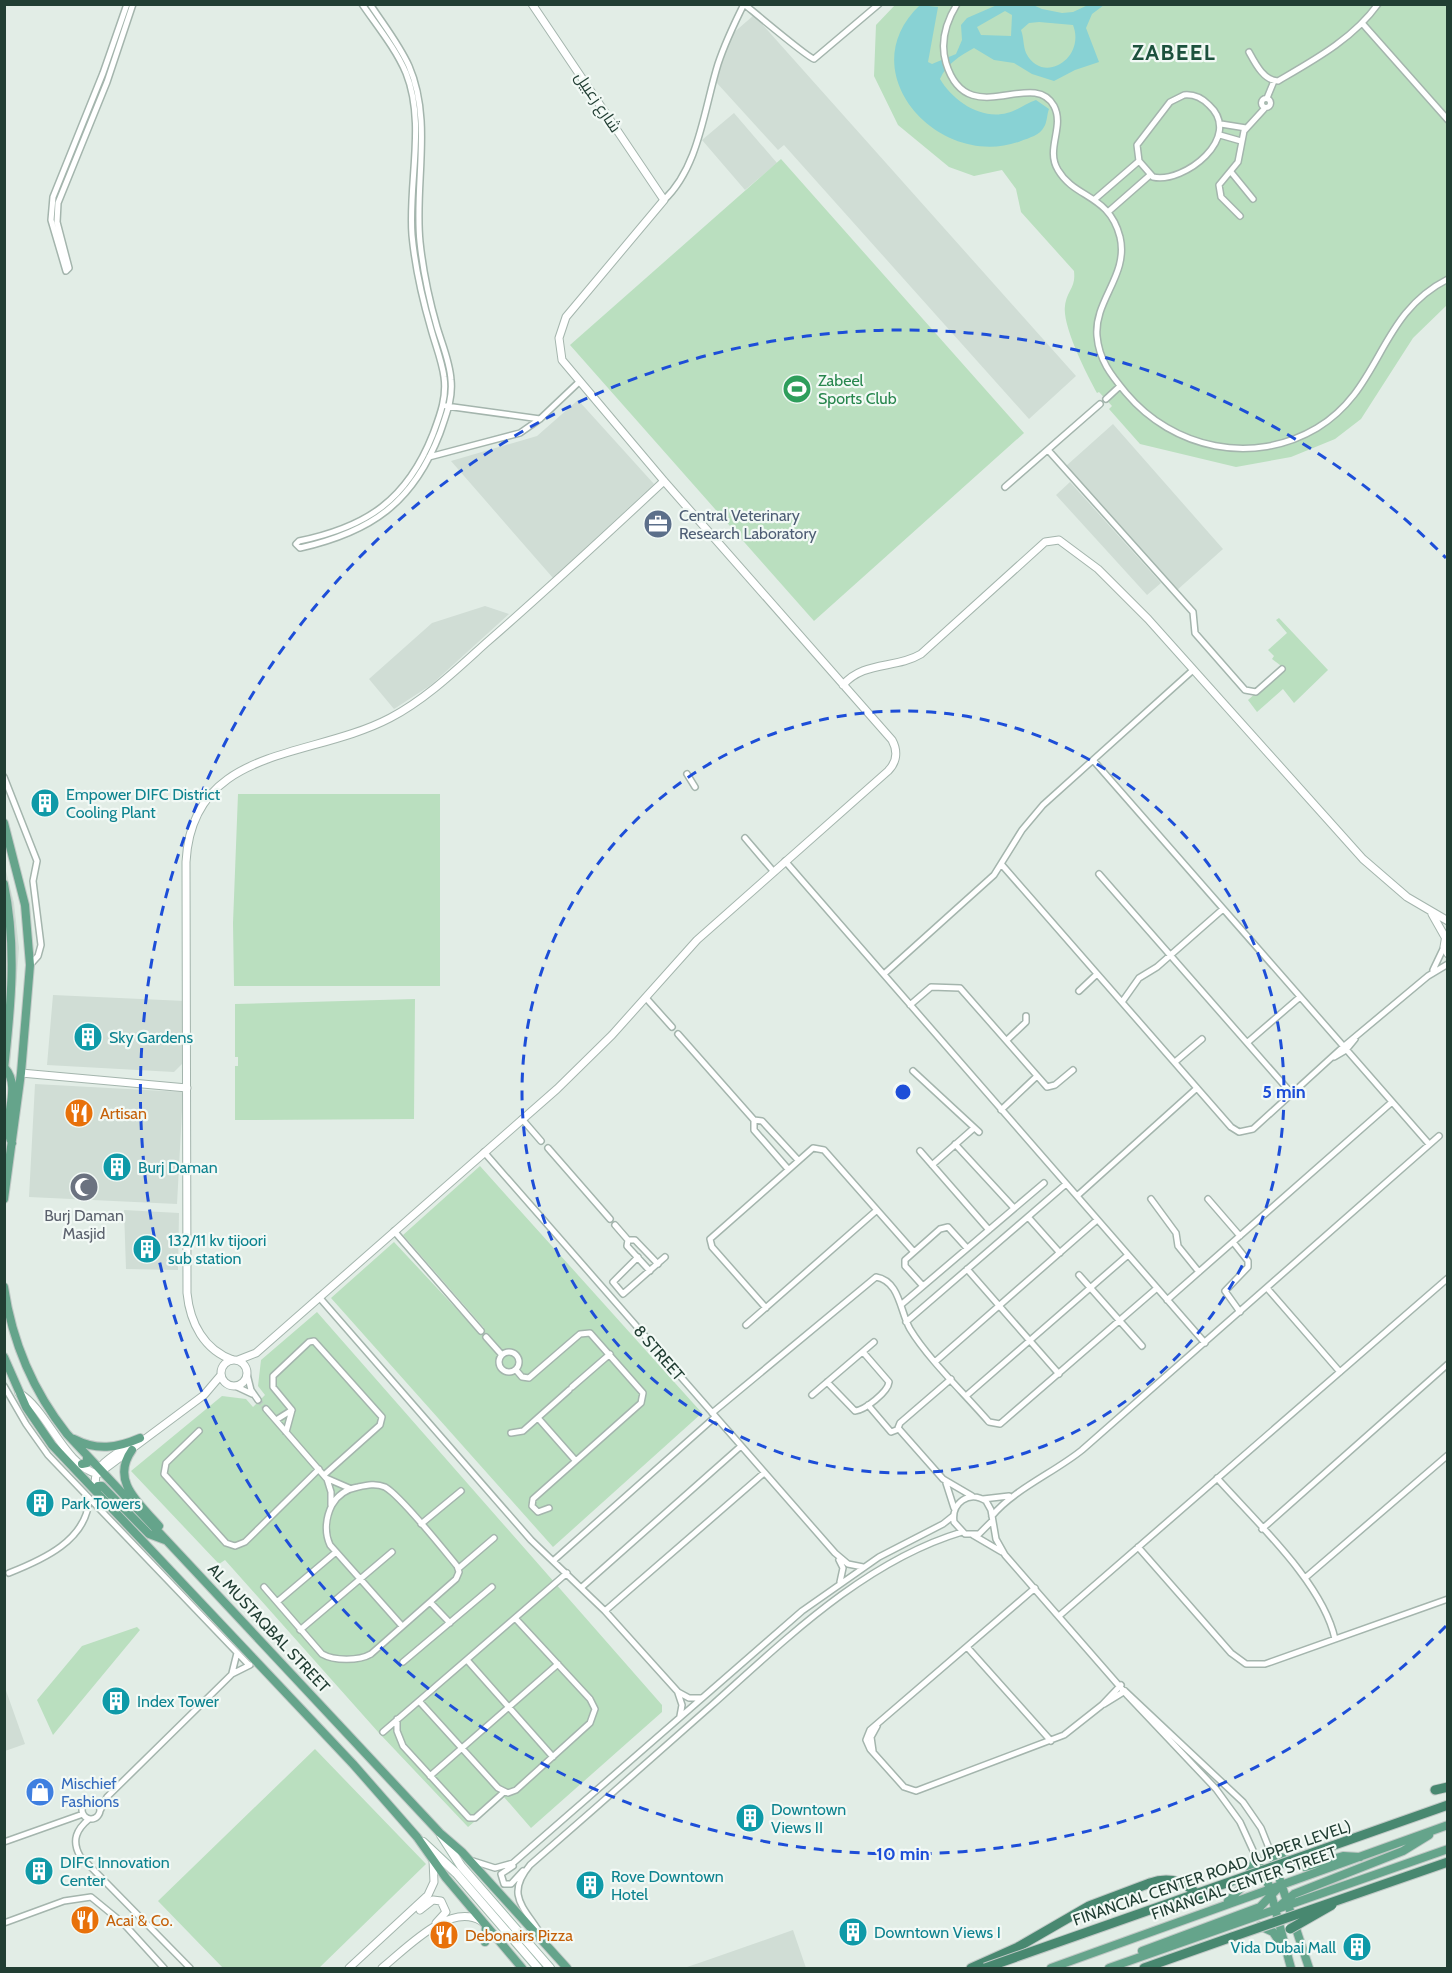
<svg xmlns="http://www.w3.org/2000/svg" width="1452" height="1973" viewBox="0 0 1452 1973" font-family="Cabin,Cairo,sans-serif">
  <rect width="100%" height="100%" fill="#e2ede6"/>
  <path fill="#d0ddd5" d="M754,15L1076,376L1029,419L784,145L778,150L716,82L731,35Z
    M734,113L777,163L745,190L702,140Z
    M578,400L654,484L553,578L451,461L537,436Z
    M1113,424L1223,549L1176,591L1066,466Z
    M1070,482L1161,583L1147,595L1056,495Z
    M485,606L509,614L431,685L394,709L369,679L432,623Z
    M4,863L14,903L19,948L10,1068H4Z
    M53,995L185,1001L182,1064L174,1072L47,1065Z
    M35,1084L183,1092L177,1204L29,1197Z
    M124,1210L179,1213L178,1270L126,1269Z
    M4,1685L25,1744L5,1751H4Z
    M793,1930L806,1968H684L699,1963Z"/>
  <path fill="#badfbf" d="M895,5H1447V305L1413,338L1361,419L1335,439L1291,457L1236,467L1140,444L1109,409L1112,406L1099,392L1097,393C1087,375 1062,326 1065,306C1067,290 1076,288 1074,271L1021,212L1016,189L1002,170L974,176L949,167L898,125L874,76L876,25Z
    M781,159L1024,433L814,621L570,345Z
    M1279,618L1328,670L1294,703L1283,689L1257,712L1248,700L1284,668L1272,659L1274,656L1268,650L1287,633L1276,620Z
    M238,794H440V986H234L233,923Z
    M415,999L414,1119L235,1120V1066H238V1057H235V1004Z
    M480,1166L702,1413L553,1547L331,1298L394,1242L479,1333L484,1328L403,1235Z
    M317,1312L662,1705V1712L531,1828L504,1797L468,1827L379,1733L225,1560L219,1564L131,1471L222,1396L246,1399L253,1407L265,1395L258,1386L261,1360Z
    M137,1627L140,1630L53,1735L37,1700L82,1646Z
    M315,1749L426,1864L319,1968H223L158,1901Z"/>
  <path fill="#88d2d4" fill-rule="evenodd" d="M920,5L938,7L928,62L932,64L956,54L962,40L961,25L967,18L997,5H1033L1042,9L1062,13L1073,12L1088,5H1104L1092,14L1086,28L1099,62L1075,70L1054,81L1032,74L1014,63L994,60L974,48C960,56 946,64 940,79C953,101 981,120 1007,113C1017,111 1026,103 1036,100L1049,109C1047,114 1047,123 1044,127C1040,135 1029,138 1021,141C941,172 848,73 920,5ZM1005,11L1012,15L1011,36L981,35L977,27ZM1039,22L1073,25C1086,58 1043,86 1026,53C1023,46 1024,38 1021,30L1029,23Z"/>
  <g fill="none" stroke-linecap="round" stroke-linejoin="round">
    <path stroke="#bbcac2" stroke-width="5" stroke-dasharray="5 2.5" stroke-linecap="butt" d="M258,1400L266,1409"/>
    <g stroke="#a4b5ad" stroke-width="8">
      <path id="minor" d="M127,4L103,73L53,197L51,220L66,271L69,268L57,222L58,203L107,82L133,4
        M362,4C377,26 396,49 406,73C426,123 408,183 412,235C415,267 422,298 431,329C435,344 442,361 444,377C447,397 440,415 433,434C407,500 367,527 299,541L296,544L300,548C371,532 413,503 440,433C446,415 453,399 451,380C450,362 442,344 437,327C429,299 423,271 420,242C414,185 433,121 409,66C399,44 383,24 370,4
        M744,4C755,13 807,57 814,59L879,4
        M957,4C946,22 940,43 946,63C967,133 1033,67 1054,106C1065,127 1045,149 1058,170C1075,199 1109,194 1120,237C1129,275 1094,300 1097,336C1099,360 1111,375 1126,393C1173,449 1253,466 1317,428C1383,388 1377,315 1448,279
        M1362,23L1448,120
        M1249,52C1255,63 1264,81 1278,81C1314,60 1353,39 1378,4
        M1184,95C1194,94 1202,98 1209,105C1244,137 1184,184 1153,177L1139,161L1137,145L1170,102Z
        M1267,98L1274,81
        M1261.5 103a4.5 4.5 0 1 1 9 0a4.5 4.5 0 1 1-9 0Z
        M1221,124L1246,128
        M1220,135L1241,141
        M1231,172L1253,199
        M1095,199L1139,161
        M664,200C699,167 704,109 718,64C725,43 734,24 744,4
        M1108,212L1149,176
        M1240,216L1221,197L1219,185L1238,162L1244,131L1265,108
        M1106,399L1120,386
        M446,406L540,419
        M1048,450L1193,612L1195,633L1245,690L1256,692L1282,669
        M429,457L520,433L540,419L579,382
        M1005,487L1100,404
        M1093,760L1429,1144
        M687,774L695,787
        M4,777L37,861L33,881L41,945L38,956L30,965
        M745,838L774,872
        M785,861L1205,1343
        M1002,865L1231,1127L1239,1132L1253,1129L1343,1047L1428,976L1448,964
        M1099,874L1292,1094
        M1433,970L1444,947
        M884,974L994,875L1022,830L1043,805L1193,670
        M1079,991L1097,974
        M646,998L672,1027
        M1122,1002L1139,978L1157,967L1223,909
        M910,1005L931,987L960,988L1047,1087L1055,1085L1073,1070
        M678,1034L754,1120
        M1007,1040L1026,1022V1016
        M1248,1042L1300,997
        M1334,1057L1346,1050L1355,1039
        M1175,1062L1202,1039
        M913,1071L979,1132
        M1001,1110L1037,1076
        M522,1119L541,1141
        M955,1144L1014,1208
        M548,1148L610,1219
        M920,1151L989,1230
        M484,1152L835,1553L848,1564L863,1567
        M932,1165L974,1128
        M788,1169L754,1130V1120L762,1121L798,1160
        M1077,1196L1197,1088
        M1151,1199L1176,1233L1178,1246L1199,1272
        M1208,1199L1240,1236
        M1028,1217L1060,1253
        M615,1225L628,1240
        M394,1231L481,1331
        M1233,1242L1248,1261V1267L1225,1291L1240,1312
        M638,1257L613,1282L623,1294L665,1257
        M967,1269L1059,1374
        M650,1271L627,1246L628,1240H635L658,1264
        M1079,1275L1142,1346
        M923,1286L905,1266V1260L940,1229L948,1227L967,1248
        M1267,1288L1340,1372
        M319,1297L531,1540L605,1611L678,1692L689,1698H701
        M1167,1300L1392,1102
        M902,1304L1044,1183
        M766,1308L712,1247L710,1239L813,1148L824,1150L914,1252
        M906,1322L1066,1184
        M746,1325L877,1210
        M486,1337L502,1355
        M499 1362a10 10 0 1 1 20 0a10 10 0 1 1-20 0Z
        M936,1361L1097,1220
        M516,1370L522,1377L529,1378L580,1334L590,1333L643,1393L641,1403L533,1499L532,1506L538,1512L549,1508
        M247,1374L251,1390L258,1400
        M951,1379L900,1423L898,1428L943,1479L972,1496
        M827,1382L855,1411C865,1410 888,1392 889,1382L863,1352
        M4,1386L26,1424L48,1455L249,1665
        M235,1386L252,1394
        M572,1387L610,1354
        M812,1395L874,1342
        M966,1396L1128,1255
        M868,1405L891,1432L899,1429
        M266,1409L326,1478L349,1488
        M712,1413L876,1277C900,1281 900,1312 910,1329C928,1359 965,1394 989,1422L1000,1424L1157,1288
        M538,1418L575,1460
        M276,1420L292,1410
        M199,1431L166,1463L164,1474L226,1543L235,1546L245,1542L319,1469
        M286,1432L292,1410L273,1387V1376L309,1342L314,1341L382,1417L380,1425L324,1475
        M511,1433L523,1431L569,1390
        M1217,1478C1256,1522 1323,1583 1335,1639
        M327,1479L331,1492V1505
        M946,1483L954,1508
        M983,1499L1009,1496
        M992,1516C1013,1490 1055,1472 1082,1450L1439,1136
        M991,1522L979,1534H965L954,1522C951,1503 969,1490 986,1501L991,1510L996,1539L1005,1555L1128,1696L1216,1789L1240,1822L1256,1857
        M421,1524L461,1491
        M1262,1529L1448,1364
        M973,1535L1002,1552
        M1138,1547L1231,1653L1246,1664H1265L1448,1599
        M839,1560L843,1568L840,1582
        M553,1561L715,1417
        M459,1568L494,1538
        M9,1573C42,1560 88,1540 89,1498
        M1305,1578L1448,1455
        M264,1587L322,1654C334,1661 359,1661 371,1654L456,1579L459,1572L457,1566C443,1549 401,1496 385,1487C376,1483 367,1485 358,1487C347,1489 338,1494 332,1505C326,1517 324,1532 330,1545L402,1626
        M582,1587L741,1446
        M1035,1588L870,1730L866,1740L870,1749L904,1787L916,1791L1064,1735L1102,1705L1121,1685
        M277,1602L336,1552
        M430,1602L450,1623
        M605,1611L764,1473
        M1059,1616L1448,1278
        M300,1630L392,1552
        M967,1647L1051,1741
        M467,1660L553,1757
        M403,1662L492,1587
        M232,1673L237,1653
        M1125,1691L1243,1802L1261,1828L1271,1853
        M678,1693L682,1705L680,1716
        M419,1701L498,1788L508,1793L516,1790L590,1723L595,1709L590,1699L515,1618
        M1104,1704L1125,1691
        M397,1719V1731L403,1746L469,1818H475L504,1792
        M383,1732L567,1573
        M873,1751L871,1737L877,1726
        M430,1776L558,1664
        M82 1810a9 9 0 1 1 18 0a9 9 0 1 1-18 0Z
        M100,1811L107,1797L232,1674L250,1665
        M89,1819C77,1829 71,1840 80,1856L190,1968
        M4,1842L83,1814
        M473,1861L495,1868L513,1863L802,1611L879,1557L943,1524L953,1516
        M513,1866L501,1874L504,1884H511L523,1871
        M4,1923L64,1901L91,1897L124,1924L164,1968
        M540,1933C524,1907 505,1895 530,1865C591,1812 651,1759 712,1705C786,1639 865,1561 962,1532"/>
    </g>
    <g stroke="#a4b5ad" stroke-width="9">
      <path id="tertiary" d="M843,685C863,661 896,669 921,654L1045,542L1059,540L1098,569L1148,619L1363,859L1407,897L1448,921
        M1432,914L1445,937
        M1446,935L1444,947L1448,954
        M21,1073L187,1088
        M233,1360C204,1350 190,1323 187,1293L186,862C192,745 310,760 390,718C426,699 456,670 486,643C547,590 605,536 664,481
        M238,1360L256,1353L557,1089L612,1035L697,940L888,771C897,762 898,751 892,740L664,481L562,360L559,338L566,317L664,200L532,4
        M221 1373a13 13 0 1 1 26 0a13 13 0 1 1-26 0Z
        M19,1393C48,1410 64,1466 98,1474L204,1395L221,1375
        M97,1491C88,1466 115,1455 133,1443
        M420,1910L433,1900L441,1901L446,1912L436,1923
        M349,1968L428,1895L434,1882L433,1860
        M382,1968C406,1949 449,1902 481,1921"/>
    </g>
    <g stroke="#a0b9ad" stroke-width="10">
      <path id="secondary" d="M441,1835L461,1866L550,1968
        M423,1842L456,1873L538,1968"/>
    </g>
    <g stroke="#c1c9c6" stroke-width="10">
      <path id="primary" d="M4,823L25,905L30,965L21,1073L4,1199
        M4,884C17,947 11,1006 4,1069
        M5,1068C23,1089 0,1120 12,1143
        M4,1287C12,1341 33,1391 67,1434L440,1833L462,1852L567,1968
        M4,1357L26,1407L52,1445L353,1764L417,1837L446,1878L522,1968
        M74,1439C97,1451 117,1448 140,1438
        M132,1450C110,1481 139,1503 159,1526
        M82,1464L87,1463V1456
        M97,1490L98,1486H102L149,1534L165,1540
        M1271,1853L1309,1968
        M1271,1853L1305,1867L1343,1856L1360,1857
        M1256,1857L1269,1886L1291,1968
        M1228,1901L1245,1884L1256,1857
        M1277,1908L1294,1894L1403,1851L1429,1835
        M1260,1926L1273,1932L1281,1944
        M485,1942L486,1926
        M1142,1951L1260,1907L1280,1886
        M1051,1968L1448,1825
        M1109,1968L1448,1849"/>
    </g>
    <g stroke="#c1c9c6" stroke-width="11">
      <path id="trunk" d="M1435,1790L1448,1787
        M971,1968L1018,1947L1089,1906L1150,1883
        M1144,1968L1232,1937"/>
    </g>
    <use href="#minor" stroke="#fff" stroke-width="5"/>
    <use href="#tertiary" stroke="#fff" stroke-width="7"/>
    <use href="#secondary" stroke="#fff" stroke-width="8"/>
    <use href="#primary" stroke="#65a48b" stroke-width="8"/>
    <use href="#trunk" stroke="#488870" stroke-width="9"/>
    <g stroke="#c1c9c6" stroke-width="11" stroke-linecap="butt">
      <path id="trunk-bridge" d="M1150,1883C1170,1876 1190,1882 1201,1900
        M1290,1929L1332,1905
        M1232,1937L1448,1862
        M985,1968L1448,1805"/>
    </g>
    <use href="#trunk-bridge" stroke="#488870" stroke-width="9"/>
  </g>
  <g fill="none" stroke="#1d4ed8" stroke-width="3" stroke-dasharray="10 8">
    <circle cx="903" cy="1092" r="381"/>
    <path d="M1446 1626A762 762 0 1 1 1446 558"/>
  </g>
  <defs>
    <g id="stadium-disc" transform="scale(1.5)"><circle r="9.5" fill="#2e9e5b" stroke="#f2f9f5"/><path d="M0-5a6.5 5 0 1 0 0 10a6.5 5 0 1 0 0-10ZM-3.5-1.8h7v3.6h-7Z" fill="#fff"/></g>
    <g id="office-disc" transform="scale(1.5)"><circle r="9.5" fill="#5c6f8a" stroke="#f2f9f5"/><path d="M-6-3h4V-5.5h4V-3h4V5H-6ZM-1-4.5V-3h2v-1.5ZM-6 0V1H6V0Z" fill="#fff"/></g>
    <g id="building-disc" transform="scale(1.5)"><circle r="9.5" fill="#0f9aa8" stroke="#f2f9f5"/><path d="M-4-6H4V6H1V3H-1V6H-4ZM-2.5-4.3h1.7v1.8h-1.7ZM.8-4.3h1.7v1.8H.8ZM-2.5-1h1.7V.8h-1.7ZM.8-1h1.7V.8H.8Z" fill="#fff"/></g>
    <g id="restaurant-disc" transform="scale(1.5)"><circle r="9.5" fill="#e8710a" stroke="#f2f9f5"/><path d="M-5-6h1v4h1v-4h1v4h1v-4h1v5L-1.5 .5V6h-2V.5L-5-1ZM5-6V6H3V1.5H1.5Q1.5-4 5-6Z" fill="#fff"/></g>
    <g id="mosque-disc" transform="scale(1.5)"><circle r="9.5" fill="#6b7280" stroke="#f2f9f5"/><path d="M3.5-4.9A6 6 0 1 0 3.5 4.9A5 5 0 1 1 3.5-4.9Z" fill="#fff"/></g>
    <g id="shop-disc" transform="scale(1.5)"><circle r="9.5" fill="#3f7fe0" stroke="#f2f9f5"/><path d="M-5-2.5h2.3a2.7 3.5 0 0 1 5.4 0H5L5.5 6h-11ZM-1.5-2.5h3a1.5 2.3 0 0 0-3 0Z" fill="#fff"/></g>
  </defs>
  <g fill-rule="evenodd">
    <use href="#stadium-disc" x="797" y="389"/>
    <use href="#office-disc" x="658" y="524"/>
    <use href="#building-disc" x="45" y="803"/>
    <use href="#building-disc" x="88" y="1037"/>
    <use href="#restaurant-disc" x="79" y="1113"/>
    <use href="#building-disc" x="117" y="1167"/>
    <use href="#mosque-disc" x="84" y="1187"/>
    <use href="#building-disc" x="147" y="1249"/>
    <use href="#building-disc" x="40" y="1503"/>
    <use href="#building-disc" x="116" y="1701"/>
    <use href="#shop-disc" x="40" y="1792"/>
    <use href="#building-disc" x="750" y="1818"/>
    <use href="#building-disc" x="39" y="1871"/>
    <use href="#building-disc" x="590" y="1885"/>
    <use href="#restaurant-disc" x="85" y="1920"/>
    <use href="#building-disc" x="853" y="1932"/>
    <use href="#restaurant-disc" x="444" y="1935"/>
    <use href="#building-disc" x="1357" y="1947"/>
  </g>
  <g text-anchor="middle" dominant-baseline="central" stroke-width="4.5" stroke-linejoin="round" paint-order="stroke">
    <g font-size="16" fill="#213e33" stroke="#f2f9f5">
      <text transform="translate(598 102) rotate(56)">شارع زعبيل</text>
      <text transform="translate(659 1353) rotate(49)">8 STREET</text>
      <text transform="translate(269 1628) rotate(47)">AL MUSTAQBAL STREET</text>
      <text transform="translate(1212 1873) rotate(-19)">FINANCIAL CENTER ROAD (UPPER LEVEL)</text>
      <text transform="translate(1244 1883) rotate(-19)">FINANCIAL CENTER STREET</text>
    </g>
    <g font-size="16" fill="#27864d" stroke="#f2f9f5" text-anchor="start">
      <text x="818" y="380">Zabeel<tspan x="818" dy="18">Sports Club</tspan></text>
    </g>
    <g font-size="16" fill="#4e5e75" stroke="#f2f9f5" text-anchor="start">
      <text x="679" y="515">Central Veterinary<tspan x="679" dy="18">Research Laboratory</tspan></text>
    </g>
    <g font-size="16" fill="#0d838f" stroke="#f2f9f5" text-anchor="start">
      <text x="66" y="794">Empower DIFC District<tspan x="66" dy="18">Cooling Plant</tspan></text>
      <text x="109" y="1037">Sky Gardens</text>
      <text x="138" y="1167">Burj Daman</text>
      <text x="168" y="1240">132/11 kv tijoori<tspan x="168" dy="18">sub station</tspan></text>
      <text x="61" y="1503">Park Towers</text>
      <text x="137" y="1701">Index Tower</text>
      <text x="771" y="1809">Downtown<tspan x="771" dy="18">Views II</tspan></text>
      <text x="60" y="1862">DIFC Innovation<tspan x="60" dy="18">Center</tspan></text>
      <text x="611" y="1876">Rove Downtown<tspan x="611" dy="18">Hotel</tspan></text>
      <text x="874" y="1932">Downtown Views I</text>
      <text x="1336" y="1947" text-anchor="end">Vida Dubai Mall</text>
    </g>
    <g font-size="16" fill="#c56008" stroke="#f2f9f5" text-anchor="start">
      <text x="100" y="1113">Artisan</text>
      <text x="106" y="1920">Acai &amp; Co.</text>
      <text x="465" y="1935">Debonairs Pizza</text>
    </g>
    <g font-size="16" fill="#5b616d" stroke="#f2f9f5">
      <text x="84" y="1215">Burj Daman<tspan x="84" dy="18">Masjid</tspan></text>
    </g>
    <g font-size="16" fill="#366cbe" stroke="#f2f9f5" text-anchor="start">
      <text x="61" y="1783">Mischief<tspan x="61" dy="18">Fashions</tspan></text>
    </g>
    <g font-size="22" font-weight="bold" letter-spacing="1.5" fill="#1c513d" stroke="#f2f9f5">
      <text x="1174" y="52">ZABEEL</text>
    </g>
  </g>
  <circle cx="903" cy="1092" r="9" fill="#1d4ed8" stroke="#f2f9f5" stroke-width="3"/>
  <g font-size="18" text-anchor="middle" font-weight="bold" fill="#1d4ed8" stroke="#f2f9f5" stroke-width="4.5" stroke-linejoin="round" paint-order="stroke">
    <text x="1284" y="1098">5 min</text>
    <text x="903" y="1860">10 min</text>
  </g>
  <rect width="1452" height="1973" fill="none" stroke="#213e33" stroke-width="12"/>
</svg>
